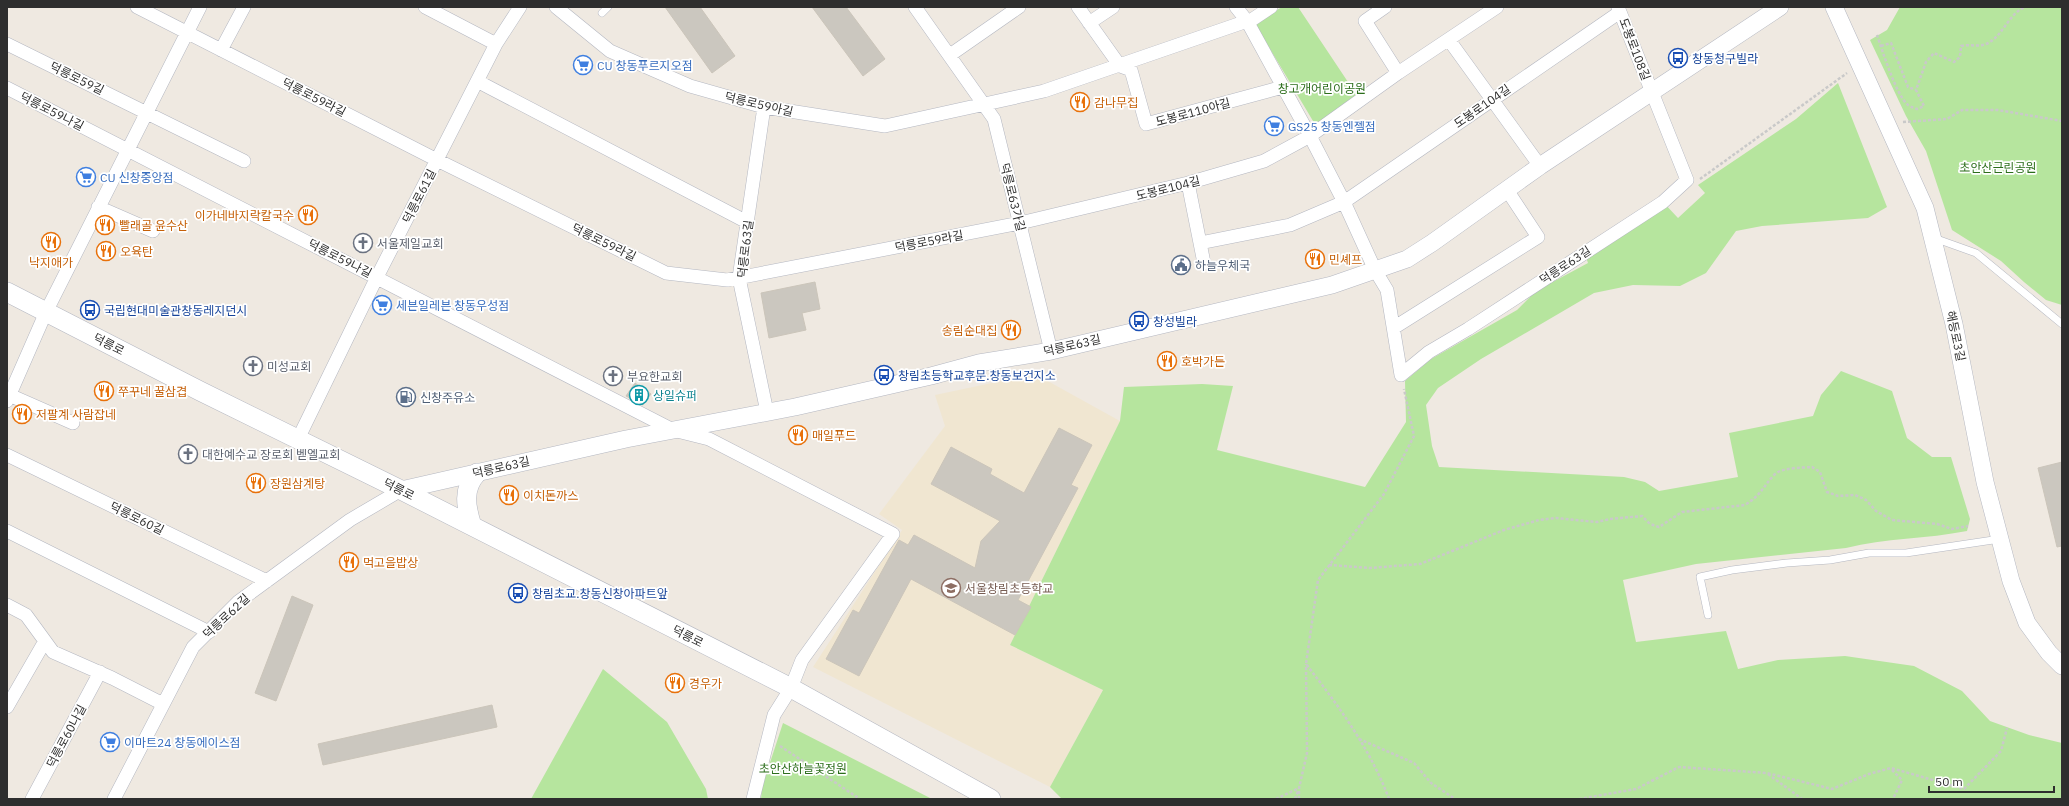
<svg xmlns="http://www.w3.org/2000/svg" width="2069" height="806" viewBox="0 0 2069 806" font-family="'IBM Plex Sans','Noto Sans KR',sans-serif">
  <rect width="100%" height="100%" fill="#efe9e1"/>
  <path fill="#f0e6d1" d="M1035,374L1120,421L1010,645L1103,690L1050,787L813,667L902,530L879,514L945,426L935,395Z"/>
  <path fill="#b6e59e" d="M1282,7H1298L1358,97L1316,126L1255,24Z
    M1900,7H2062V305L2046,300L2024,282L2001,261L1952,230L1926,151L1906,116L1870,40L1887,30Z
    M1838,83L1887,207L1868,218L1762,226L1736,231L1706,273L1680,286L1633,285L1594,293L1481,359L1438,388L1426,405L1432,446L1439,467L1624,477L1645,482L1659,491L1738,477L1729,433L1813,416L1821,395L1841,371L1892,391L1907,438L1932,457H1951L1970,519L1967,531C1927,539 1885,538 1846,548L1696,564L1623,580L1636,642L1726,631L1738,669L1778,660L1845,656L1914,666L1962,691L1990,721L2029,735L2062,743V799H1062L1050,787L1103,690L1010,645L1120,421L1124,387L1202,384L1233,386L1217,450L1365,487L1406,422L1405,381L1431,359L1517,310L1536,291L1588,263L1585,254L1663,202L1678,218L1705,193L1698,185L1796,119Z
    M603,669L667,722L706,789L708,799H531Z
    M783,723L932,799H761L762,787Z"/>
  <path fill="#cbc7bf" stroke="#cbc5ba" d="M665,7H700L735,56L712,73Z
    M812,7H846L885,59L863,76Z
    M815,282L820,309L802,313L806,330L769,338L761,293Z
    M635,383L651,394L643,405L626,396Z
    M1059,428L1092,445L1071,485L1078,488L1018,600L1031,607L1015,635L911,579L859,676L826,659L853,610L859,613L899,540L908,545L914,535L975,568L981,541L1000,521L931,484L951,447L992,469L990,474L1024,493Z
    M2062,462V546L2057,547L2038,468Z
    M292,596L313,605L276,701L255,693Z
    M492,705L497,727L323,765L318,744Z"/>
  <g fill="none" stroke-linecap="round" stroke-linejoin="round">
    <g stroke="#b4b7c1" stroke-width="8">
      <path id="service" d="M602,13L608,7
        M1934,238L1976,253L2062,324
        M1708,615L1700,577L1732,570L1787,563L1830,560L1869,553H1906L2000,539"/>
    </g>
    <g stroke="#b4b7c1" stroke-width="14">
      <path id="minor" d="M137,7L437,160L666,273L727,280L1020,223L1188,183L1264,161L1310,136L1398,73L1497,7
        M425,7L496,44
        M556,7L610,51L690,86L764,107L885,126L1044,91L1253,19L1271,7
        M915,7L994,119L1051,351
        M1078,7L1120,66L1131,70L1146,124L1283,87
        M1236,7L1247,21L1310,136L1344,202L1375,270L1387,290L1401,375
        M1385,7L1365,21L1398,73
        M1089,23L1113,7
        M1449,40L1540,166
        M7,44L244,161
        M221,50L244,7
        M950,55L1019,7
        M477,81L747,222
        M7,88L673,430L709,439L893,534L802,660L791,688L774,715L753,799
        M764,107L739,278L767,412
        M1188,183L1204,263
        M98,207L153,231
        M1200,243L1290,225L1344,202L1620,12
        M1395,327L1538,237L1507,190
        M1401,375L1429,352L1468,329L1663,202L1687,180L1618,7
        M7,394L73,423
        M7,401L46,312L200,7
        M298,439L377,277L496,44L520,7
        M7,455L267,581
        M7,531L209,632
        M7,605L26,615L53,652L112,678L163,704
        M7,707L45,641
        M32,799L100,672
        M114,799L193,647L238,602L350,520L401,490"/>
    </g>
    <g stroke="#b4b7c1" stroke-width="18">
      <path id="tertiary" d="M1834,7L1925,208L1954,324L1985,482L2011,581L2027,623L2049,653L2062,666
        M401,490L626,439L795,407L931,376L979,363L1051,351L1332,285L1407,259L1432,243L1540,166L1780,7"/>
    </g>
    <g stroke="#b4b7c1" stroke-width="20">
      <path id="secondary" d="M7,292L200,391L401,490L791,688L991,799
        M472,526C466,507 462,489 477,473"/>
    </g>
    <path stroke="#c9c9c9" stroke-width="2.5" stroke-dasharray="3 2" stroke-linecap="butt" d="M1877,35C1883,52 1896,95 1908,105C1911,107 1914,108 1917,109L1924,106L1916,90L1926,62L1934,53L1954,62L1960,57L1961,46C1969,44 1979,47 1986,44C2003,37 2008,14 2025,7
      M1881,46L1891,43L1908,87L1916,90
      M1903,122L1947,119L1962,110H1998L2062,121
      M1700,179L1847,73
      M1329,565L1370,568L1420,564L1504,530L1539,520L1556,518L1597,522L1610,519L1642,516L1650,524L1659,527L1682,512L1745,505C1761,495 1763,487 1774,475C1782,467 1801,468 1812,467L1820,472L1827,492L1838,496L1855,495L1866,500L1876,511L1892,520L1937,524L1952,529L1968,526
      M1359,739L1414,763L1431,783L1455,799
      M780,746L860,799
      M1892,770L1902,780L1893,799
      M1768,774L1802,799
      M1276,799L1299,788
      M1295,799L1298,791
      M1299,799V788L1307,753L1306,664
      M1389,799C1371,750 1338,705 1306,664L1318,580L1384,494L1414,436L1404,389
      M1579,799L1636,789L1679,767L1767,773L1832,789L1869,774L1891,768L1964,789L2001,751L2007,728"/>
    <use href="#service" stroke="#fff" stroke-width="7"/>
    <use href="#minor" stroke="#fff" stroke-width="13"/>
    <use href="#tertiary" stroke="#fff" stroke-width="17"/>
    <use href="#secondary" stroke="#fff" stroke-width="19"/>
  </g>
  <defs>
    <g id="bus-ring" transform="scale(1)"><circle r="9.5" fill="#fff" stroke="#1a4fb4" stroke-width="1.5"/><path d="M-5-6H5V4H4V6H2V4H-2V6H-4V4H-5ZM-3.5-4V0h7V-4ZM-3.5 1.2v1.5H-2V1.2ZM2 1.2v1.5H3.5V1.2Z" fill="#1a4fb4"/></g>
    <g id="supermarket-ring" transform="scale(1)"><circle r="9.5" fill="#fff" stroke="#3f7fe0" stroke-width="1.5"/><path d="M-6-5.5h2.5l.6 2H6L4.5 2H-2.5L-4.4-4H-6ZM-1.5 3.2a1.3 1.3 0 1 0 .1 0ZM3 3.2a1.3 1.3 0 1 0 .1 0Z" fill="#3f7fe0"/></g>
    <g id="restaurant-ring" transform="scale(1)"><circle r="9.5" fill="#fff" stroke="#e8710a" stroke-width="1.5"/><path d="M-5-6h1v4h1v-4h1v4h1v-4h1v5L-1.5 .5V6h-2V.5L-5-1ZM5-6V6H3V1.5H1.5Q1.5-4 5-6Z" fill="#e8710a"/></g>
    <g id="church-ring" transform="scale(1)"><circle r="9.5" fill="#fff" stroke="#6b7280" stroke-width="1.5"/><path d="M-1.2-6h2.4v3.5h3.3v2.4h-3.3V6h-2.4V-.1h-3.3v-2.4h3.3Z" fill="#6b7280"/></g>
    <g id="civic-ring" transform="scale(1)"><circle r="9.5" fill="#fff" stroke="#5c6f8a" stroke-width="1.5"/><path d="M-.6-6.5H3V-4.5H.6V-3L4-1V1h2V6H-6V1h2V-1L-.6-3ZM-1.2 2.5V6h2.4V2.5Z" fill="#5c6f8a"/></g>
    <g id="building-ring" transform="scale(1)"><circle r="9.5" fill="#fff" stroke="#0f9aa8" stroke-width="1.5"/><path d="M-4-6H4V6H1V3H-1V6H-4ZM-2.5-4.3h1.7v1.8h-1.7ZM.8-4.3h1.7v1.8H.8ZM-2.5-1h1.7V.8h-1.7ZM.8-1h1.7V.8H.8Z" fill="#0f9aa8"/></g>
    <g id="fuel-ring" transform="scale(1)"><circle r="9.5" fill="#fff" stroke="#5c6f8a" stroke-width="1.5"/><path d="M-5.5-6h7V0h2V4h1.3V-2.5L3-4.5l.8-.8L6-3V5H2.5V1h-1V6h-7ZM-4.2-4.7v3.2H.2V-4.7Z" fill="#5c6f8a"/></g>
    <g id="school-ring" transform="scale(1)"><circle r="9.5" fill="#fff" stroke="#8d6e63" stroke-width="1.5"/><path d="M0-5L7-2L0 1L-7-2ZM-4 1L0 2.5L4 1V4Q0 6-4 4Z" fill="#8d6e63"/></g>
  </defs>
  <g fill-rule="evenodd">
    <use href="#bus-ring" x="1678" y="58"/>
    <use href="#supermarket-ring" x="583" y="65"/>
    <use href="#restaurant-ring" x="1080" y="102"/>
    <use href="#supermarket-ring" x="1274" y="126"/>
    <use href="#supermarket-ring" x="86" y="177"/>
    <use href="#restaurant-ring" x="308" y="215"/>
    <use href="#restaurant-ring" x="105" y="225"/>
    <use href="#restaurant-ring" x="51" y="242"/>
    <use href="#church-ring" x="363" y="243"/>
    <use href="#restaurant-ring" x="106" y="251"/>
    <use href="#restaurant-ring" x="1315" y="259"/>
    <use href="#civic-ring" x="1181" y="265"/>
    <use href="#supermarket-ring" x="382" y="305"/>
    <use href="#bus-ring" x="90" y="310"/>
    <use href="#bus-ring" x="1139" y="321"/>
    <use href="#restaurant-ring" x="1011" y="330"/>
    <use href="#restaurant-ring" x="1167" y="361"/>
    <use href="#church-ring" x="253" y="366"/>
    <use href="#bus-ring" x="884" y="375"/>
    <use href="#church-ring" x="613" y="376"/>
    <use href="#restaurant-ring" x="104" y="391"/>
    <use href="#building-ring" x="639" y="395"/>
    <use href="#fuel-ring" x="406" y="397"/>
    <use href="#restaurant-ring" x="22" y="414"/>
    <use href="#restaurant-ring" x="798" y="435"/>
    <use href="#church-ring" x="188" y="454"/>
    <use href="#restaurant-ring" x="256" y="483"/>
    <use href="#restaurant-ring" x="509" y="495"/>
    <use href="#restaurant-ring" x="349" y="562"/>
    <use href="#school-ring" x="951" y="588"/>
    <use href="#bus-ring" x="518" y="593"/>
    <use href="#restaurant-ring" x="675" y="683"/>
    <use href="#supermarket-ring" x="110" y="742"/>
  </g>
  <g text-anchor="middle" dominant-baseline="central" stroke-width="3.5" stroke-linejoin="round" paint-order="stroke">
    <g font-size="12" fill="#2e2e2e" stroke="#fff">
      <text transform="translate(1635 49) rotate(69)">도봉로108길</text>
      <text transform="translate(77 78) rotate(26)">덕릉로59길</text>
      <text transform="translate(314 97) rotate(27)">덕릉로59라길</text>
      <text transform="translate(759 104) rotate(13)">덕릉로59아길</text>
      <text transform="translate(1482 106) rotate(-35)">도봉로104길</text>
      <text transform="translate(52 111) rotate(27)">덕릉로59나길</text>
      <text transform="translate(1193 112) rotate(-15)">도봉로110아길</text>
      <text transform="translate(1168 188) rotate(-14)">도봉로104길</text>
      <text transform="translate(419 196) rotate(-63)">덕릉로61길</text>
      <text transform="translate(1013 197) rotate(76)">덕릉로63가길</text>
      <text transform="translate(929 241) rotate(-11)">덕릉로59라길</text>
      <text transform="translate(604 242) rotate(26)">덕릉로59라길</text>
      <text transform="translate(745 249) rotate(-83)">덕릉로63길</text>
      <text transform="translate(340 258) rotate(27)">덕릉로59나길</text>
      <text transform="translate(1565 265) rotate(-33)">덕릉로63길</text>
      <text transform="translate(1956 336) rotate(78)">해등로3길</text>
      <text transform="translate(109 344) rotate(27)">덕릉로</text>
      <text transform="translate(1072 345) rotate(-13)">덕릉로63길</text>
      <text transform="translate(501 467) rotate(-13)">덕릉로63길</text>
      <text transform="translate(399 489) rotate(27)">덕릉로</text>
      <text transform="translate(137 518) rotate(26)">덕릉로60길</text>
      <text transform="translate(226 616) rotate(-43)">덕릉로62길</text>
      <text transform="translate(688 636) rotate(27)">덕릉로</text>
      <text transform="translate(66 736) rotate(-62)">덕릉로60나길</text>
    </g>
    <g font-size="12" fill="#164399" stroke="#fff" text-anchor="start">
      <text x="1692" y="58">창동청구빌라</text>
      <text x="104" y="310">국립현대미술관창동레지던시</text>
      <text x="1153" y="321">창성빌라</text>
      <text x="898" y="375">창림초등학교후문.창동보건지소</text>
      <text x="532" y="593">창림초교.창동신창아파트앞</text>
    </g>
    <g font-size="12" fill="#366cbe" stroke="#fff" text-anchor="start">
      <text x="597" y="65">CU 창동푸르지오점</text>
      <text x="1288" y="126">GS25 창동엔젤점</text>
      <text x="100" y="177">CU 신창중앙점</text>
      <text x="396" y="305">세븐일레븐 창동우성점</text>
      <text x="124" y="742">이마트24 창동에이스점</text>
    </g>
    <g font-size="12" fill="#2c6e1b" stroke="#fff">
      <text x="1322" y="88">창고개어린이공원</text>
      <text x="1998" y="167">초안산근린공원</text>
      <text x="803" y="768">초안산하늘꽃정원</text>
    </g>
    <g font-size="12" fill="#c56008" stroke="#fff" text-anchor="start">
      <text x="1094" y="102">감나무집</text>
      <text x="294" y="215" text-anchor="end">이가네바지락칼국수</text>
      <text x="119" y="225">빨래골 윤수산</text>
      <text x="120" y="251">오육탄</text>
      <text x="1329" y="259">민셰프</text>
      <text x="51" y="262" text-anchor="middle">낙지애가</text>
      <text x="997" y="330" text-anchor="end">송림순대집</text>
      <text x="1181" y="361">호박가든</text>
      <text x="118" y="391">쭈꾸네 꿀삼겹</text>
      <text x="36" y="414">저팔계 사람잡네</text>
      <text x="812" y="435">매일푸드</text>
      <text x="270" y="483">장원삼계탕</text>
      <text x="523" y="495">이치돈까스</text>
      <text x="363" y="562">먹고을밥상</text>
      <text x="689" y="683">경우가</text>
    </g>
    <g font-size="12" fill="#5b616d" stroke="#fff" text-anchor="start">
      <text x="377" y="243">서울제일교회</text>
      <text x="267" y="366">미성교회</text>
      <text x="627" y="376">부요한교회</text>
      <text x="202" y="454">대한예수교 장로회 벧엘교회</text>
    </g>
    <g font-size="12" fill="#4e5e75" stroke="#fff" text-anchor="start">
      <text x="1195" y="265">하늘우체국</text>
      <text x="420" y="397">신창주유소</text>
    </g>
    <g font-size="12" fill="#0d838f" stroke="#fff" text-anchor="start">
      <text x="653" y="395">상일슈퍼</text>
    </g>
    <g font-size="12" fill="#785e54" stroke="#fff" text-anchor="start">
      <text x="965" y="588">서울창림초등학교</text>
    </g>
  </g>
  <rect width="2069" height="806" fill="none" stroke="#2e2e2e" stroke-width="16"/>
  <path d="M1929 786v6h125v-6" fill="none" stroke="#2e2e2e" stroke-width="2"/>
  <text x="1935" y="786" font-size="12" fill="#2e2e2e" stroke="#ffffff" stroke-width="3" paint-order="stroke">50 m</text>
</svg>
